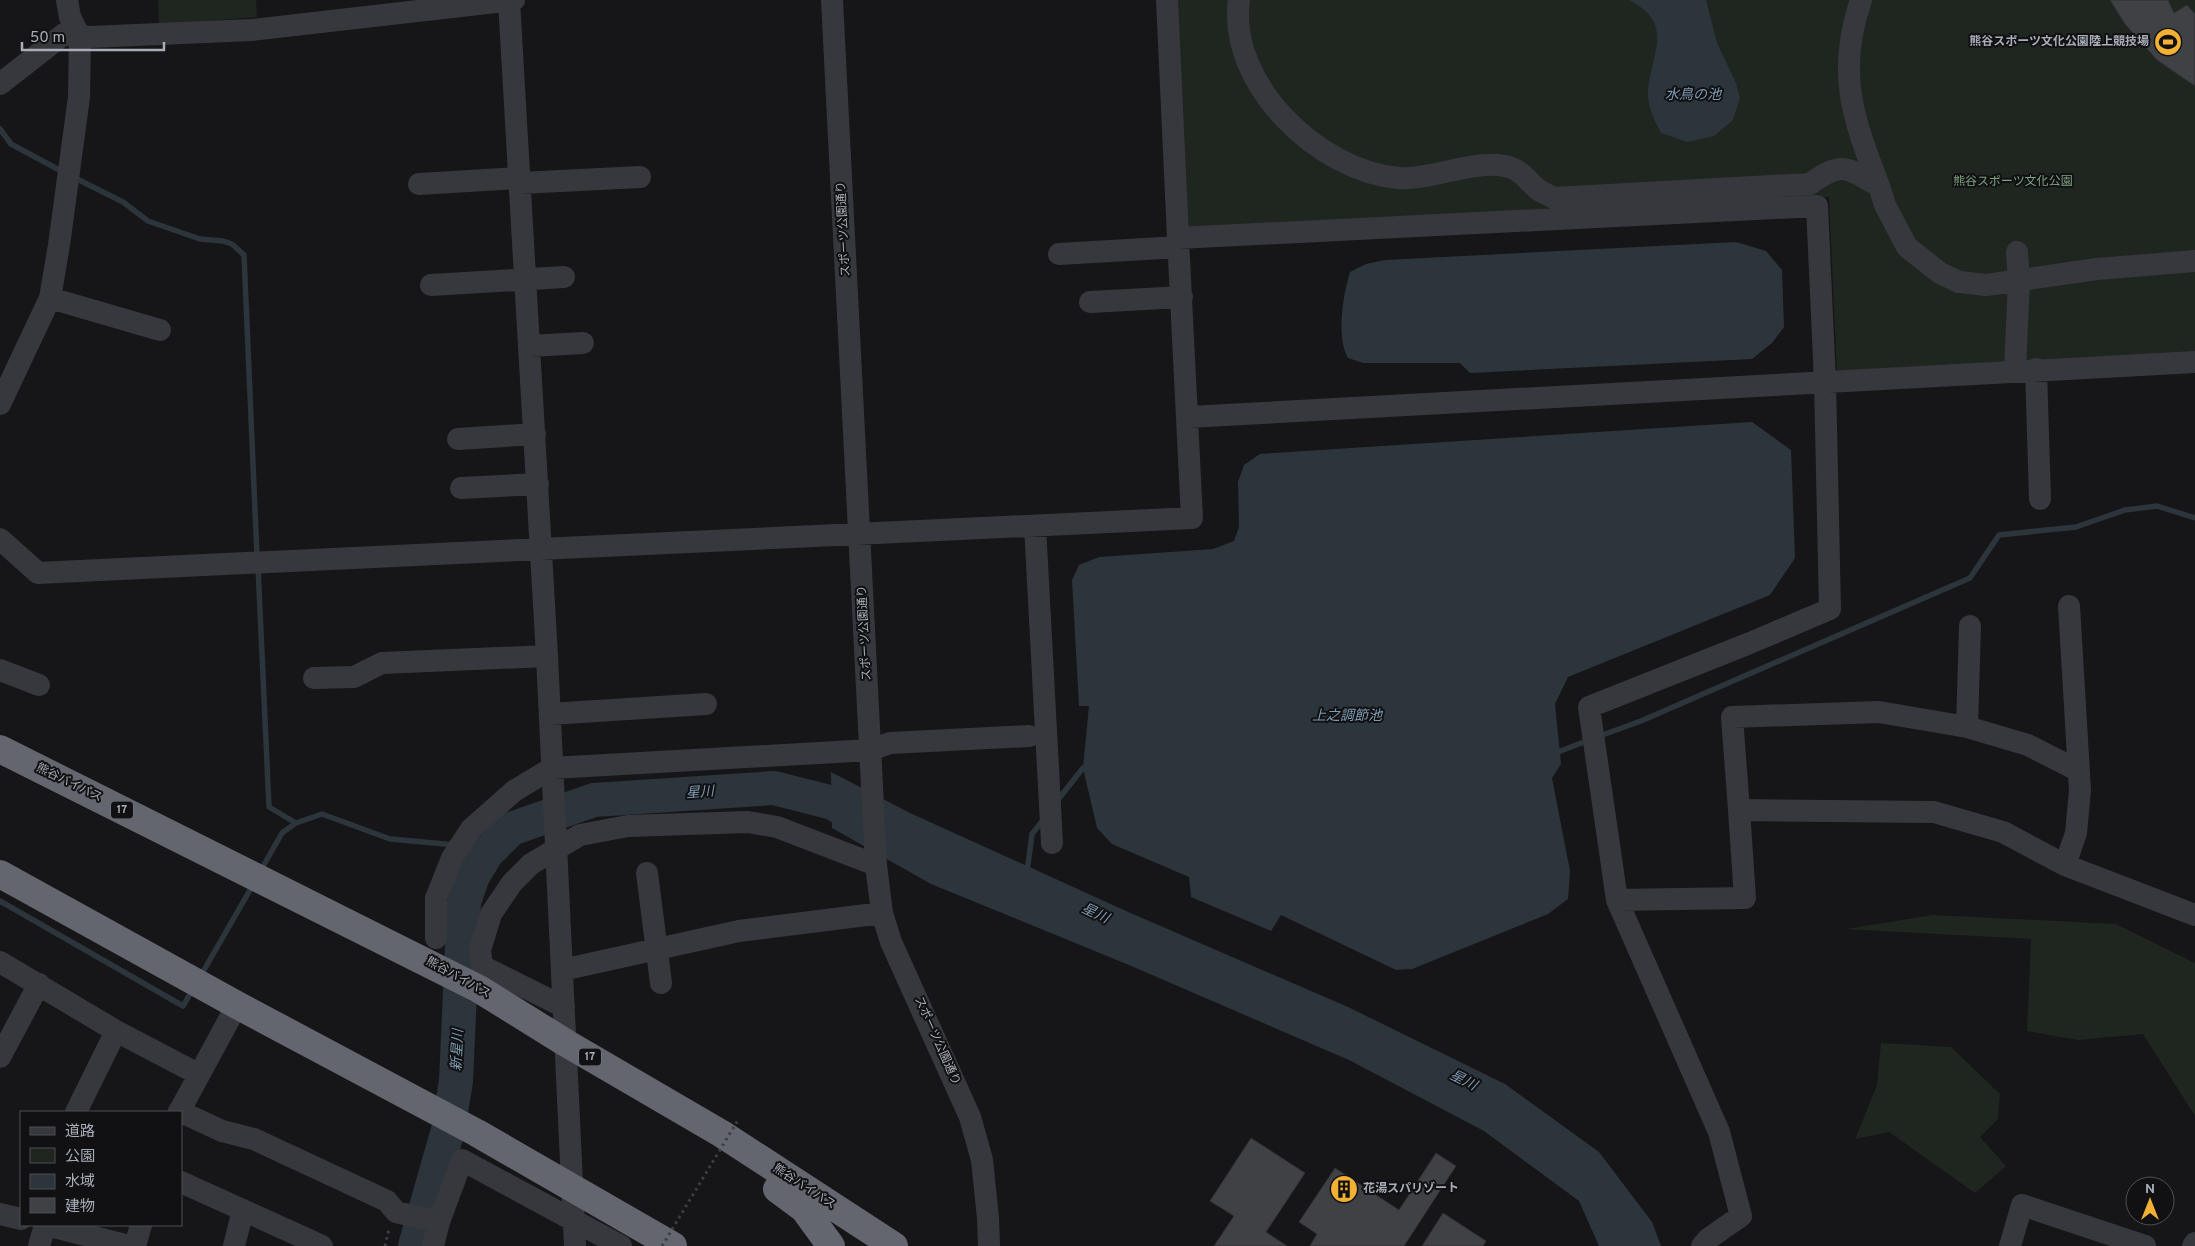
<svg xmlns="http://www.w3.org/2000/svg" width="2195" height="1246" viewBox="0 0 2195 1246" font-family="Overpass,'Noto Sans JP',sans-serif">
  <rect width="100%" height="100%" fill="#161618"/>
  <path fill="#1e261f" d="M158,0H256L257,17L159,25Z
    M1174,0H2195V355L1837,375L1829,197L1184,229Z
    M1933,915L2116,924L2195,963V1116L2143,1034L2078,1040L2027,1031L2031,939L1846,929Z
    M1881,1043L1951,1047L2000,1094L1998,1119L1980,1137L2006,1166L1975,1193L1889,1132L1855,1139L1877,1085Z"/>
  <path fill="#2c353c" d="M1629,0H1706L1717,43L1736,83L1740,98L1733,120L1714,136L1688,142L1661,133C1654,119 1647,106 1648,90C1652,51 1675,24 1629,0Z
    M1736,242L1766,251L1782,270L1784,327L1772,343L1752,359L1470,373L1460,363H1363L1348,358C1336,337 1343,295 1350,272L1366,264L1385,260Z
    M1752,422L1791,450L1795,558L1770,595L1568,677L1555,704L1561,764L1552,778L1570,871L1568,899L1548,914L1412,969L1396,970L1281,915L1271,931L1191,897L1189,877L1112,844L1097,828L1083,768L1089,706H1079L1072,580L1079,565L1099,557L1213,549L1234,541L1239,527L1238,482L1244,465L1260,454Z
    M831,772L910,813L1126,911L1348,1007L1505,1084L1599,1152L1652,1222L1661,1246H1599L1579,1201L1484,1131L1349,1060L1129,965L931,884L832,828Z"/>
  <g fill="none" stroke-linecap="round" stroke-linejoin="round">
    <path stroke="#2c353c" stroke-width="5.5" d="M0,129L11,144L63,172
      M73,177L123,202L148,221L200,239L223,241L232,244L244,255L257,557
      M258,566L269,807L296,823
      M1597,737L1641,721L1970,578L1999,535L2076,527L2125,510L2157,506L2195,518
      M1553,754L1589,740
      M1057,801L1083,768L1089,769
      M465,848L487,853
      M261,870L282,833L296,823L322,814L390,839L456,845
      M1027,872L1032,834L1044,819
      M0,901L183,1006L193,989
      M200,977L254,883"/>
    <path stroke="#2c353c" stroke-width="34" d="M415,1246L448,1130L456,1081L464,902L473,876L487,853L511,829L594,800L774,788L833,803L870,826"/>
  </g>
  <path fill="#404145" stroke="#303034" d="M2110,0H2168L2174,13L2187,5L2195,14V86L2157,60L2125,24Z
    M1251,1138L1305,1173L1266,1232L1287,1246H1214L1234,1216L1210,1201Z
    M1436,1153L1456,1166L1404,1246H1310L1317,1234L1299,1222L1335,1168L1399,1210Z
    M1443,1213L1486,1241L1483,1246H1422Z"/>
  <g fill="none" stroke-linecap="round" stroke-linejoin="round">
    <path stroke="#3d3f44" stroke-width="3" stroke-dasharray="2.5 4" stroke-linecap="butt" d="M385,1246L389,1229"/>
    <path stroke="#37383d" stroke-width="22" d="M832,0L876,865L882,913L891,942L970,1117L982,1160L988,1218L989,1246
      M1167,0L1178,238L1817,206L1825,381L1830,609L1750,643L1589,707L1617,900L1719,1132L1741,1216L1708,1239L1702,1246
      M1239,0C1227,84 1319,171 1398,178C1433,181 1482,155 1514,169C1524,173 1531,185 1540,191C1544,193 1549,195 1554,198L1810,184C1843,160 1847,168 1879,186L1885,205L1907,247L1940,273L1959,282L1986,285L2097,269L2195,261
      M1861,0C1836,73 1853,118 1879,186
      M509,1L547,656L575,1246
      M0,84L64,34L90,37L252,30L514,0
      M520,183L640,177
      M419,184L519,178
      M1059,254L1179,247
      M431,285L564,277
      M50,298L160,330
      M1090,302L1182,297
      M530,346L583,343
      M2036,369L2040,499
      M2015,370L2019,281L2017,252
      M0,404L50,298L59,245L79,97L80,37L70,17L67,0
      M1188,417L2195,362
      M458,439L535,434
      M461,488L538,484
      M1035,526L1052,843
      M0,539L38,573L1192,518L1178,238
      M0,670L39,685
      M314,678L354,677L382,663L547,656
      M550,714L706,704
      M1967,727L1970,626
      M1739,810L1732,717L1879,712L1967,727L2028,745L2079,771
      M2065,865L2076,833L2080,790L2069,606
      M647,873L661,983
      M1617,900L1745,898L1739,810L1934,812L2003,832L2065,865L2195,915
      M436,938V898L452,858L471,829L514,791L552,768L871,750L890,743L1029,736
      M0,962L116,1031L198,1074
      M562,970L739,931L882,913
      M564,1007L482,966L480,950L491,914L512,883L531,864L580,835L628,826L748,822L777,827L876,865
      M0,1057L39,984
      M179,1111L222,1131L254,1139L387,1201L396,1212L439,1222
      M76,1112L116,1031
      M179,1112L237,1005
      M181,1182L322,1246
      M0,1214L21,1219
      M46,1225L129,1246
      M39,1246L45,1225
      M135,1246L141,1225
      M234,1246L243,1210
      M433,1246L439,1222L462,1160L621,1246
      M2010,1246L2022,1205L2145,1246
      M2193,1246L2195,1243"/>
    <path stroke="#63666e" stroke-width="28" d="M0,749L479,989L566,1043L722,1134L894,1246
      M0,874L237,1005L477,1133L673,1246
      M777,1189L804,1209L831,1246"/>
    <path stroke="#3d3f44" stroke-width="3" stroke-dasharray="2.5 4" stroke-linecap="butt" d="M662,1246L738,1120"/>
  </g>
  <defs>
    <g id="stadium-disc" transform="scale(1.4375)"><circle r="9.5" fill="#f2b134" stroke="#111113"/><path d="M0-5a6.5 5 0 1 0 0 10a6.5 5 0 1 0 0-10ZM-3.5-1.8h7v3.6h-7Z" fill="#111"/></g>
    <g id="building-disc" transform="scale(1.4375)"><circle r="9.5" fill="#f2b134" stroke="#111113"/><path d="M-4-6H4V6H1V3H-1V6H-4ZM-2.5-4.3h1.7v1.8h-1.7ZM.8-4.3h1.7v1.8H.8ZM-2.5-1h1.7V.8h-1.7ZM.8-1h1.7V.8H.8Z" fill="#111"/></g>
  </defs>
  <g fill-rule="evenodd">
    <use href="#stadium-disc" x="2168" y="42"/>
    <use href="#building-disc" x="1344" y="1189"/>
  </g>
  <g text-anchor="middle" dominant-baseline="central" stroke-width="4" stroke-linejoin="round" paint-order="stroke">
    <g fill="#111113" stroke="#7b7e86" stroke-width="1">
      <rect x="111" y="801.5" width="22" height="17" rx="4"/>
      <rect x="579" y="1048.5" width="22" height="17" rx="4"/>
    </g>
    <g font-size="11" font-weight="bold" fill="#a8adb8">
      <text x="122" y="810">17</text>
      <text x="590" y="1057">17</text>
    </g>
    <g font-size="12" font-weight="bold" fill="#a8adb8" stroke="#111113" text-anchor="end">
      <text x="2149" y="42">熊谷スポーツ文化公園陸上競技場</text>
      <text x="1363" y="1189" text-anchor="start">花湯スパリゾート</text>
    </g>
    <g font-size="12" fill="#7fa381" stroke="#111113">
      <text x="2013" y="182">熊谷スポーツ文化公園</text>
    </g>
    <g font-size="12" fill="#a8adb8" stroke="#111113">
      <text transform="translate(844 229) rotate(-93)">スポーツ公園通り</text>
      <text transform="translate(865 633) rotate(-93)">スポーツ公園通り</text>
      <text transform="translate(69 783) rotate(26)">熊谷バイパス</text>
      <text transform="translate(458 978) rotate(29)">熊谷バイパス</text>
      <text transform="translate(937 1041) rotate(66)">スポーツ公園通り</text>
      <text transform="translate(804 1187) rotate(33)">熊谷バイパス</text>
    </g>
    <g font-size="14" font-style="italic" fill="#7f9bb3" stroke="#111113">
      <text x="1693" y="95">水鳥の池</text>
      <text x="1347" y="716">上之調節池</text>
      <text transform="translate(700 793) rotate(-4)">星川</text>
      <text transform="translate(1095 914) rotate(25)">星川</text>
      <text transform="translate(458 1050) rotate(-87)">新星川</text>
      <text transform="translate(1463 1081) rotate(27)">星川</text>
    </g>
  </g>
  <rect x="20" y="1111" width="162" height="115" fill="#111113" stroke="#4d4f55"/>
  <rect x="30" y="1127" width="25" height="8" fill="#37383d" stroke="#4d4f55"/>
  <text x="65" y="1136" font-size="15" fill="#a8adb8">道路</text>
  <rect x="30" y="1148" width="25" height="15" fill="#1e261f" stroke="#4d4f55"/>
  <text x="65" y="1161" font-size="15" fill="#a8adb8">公園</text>
  <rect x="30" y="1174" width="25" height="15" fill="#2c353c" stroke="#4d4f55"/>
  <text x="65" y="1186" font-size="15" fill="#a8adb8">水域</text>
  <rect x="30" y="1198" width="25" height="15" fill="#404145" stroke="#4d4f55"/>
  <text x="65" y="1211" font-size="15" fill="#a8adb8">建物</text>
  <g transform="translate(2150 1201)"><circle r="24" fill="#111113" stroke="#4d4f55"/>
  <path d="M0-4L9 19L0 12L-9 19Z" fill="#f2b134"/>
  <text y="-8" font-size="14" font-weight="bold" text-anchor="middle" fill="#a8adb8">N</text>
  </g>
  <path d="M22 42v8h142v-8" fill="none" stroke="#a8adb8" stroke-width="2.5"/>
  <text x="30" y="42" font-size="15" fill="#a8adb8" stroke="#111113" stroke-width="4" paint-order="stroke">50 m</text>
</svg>
